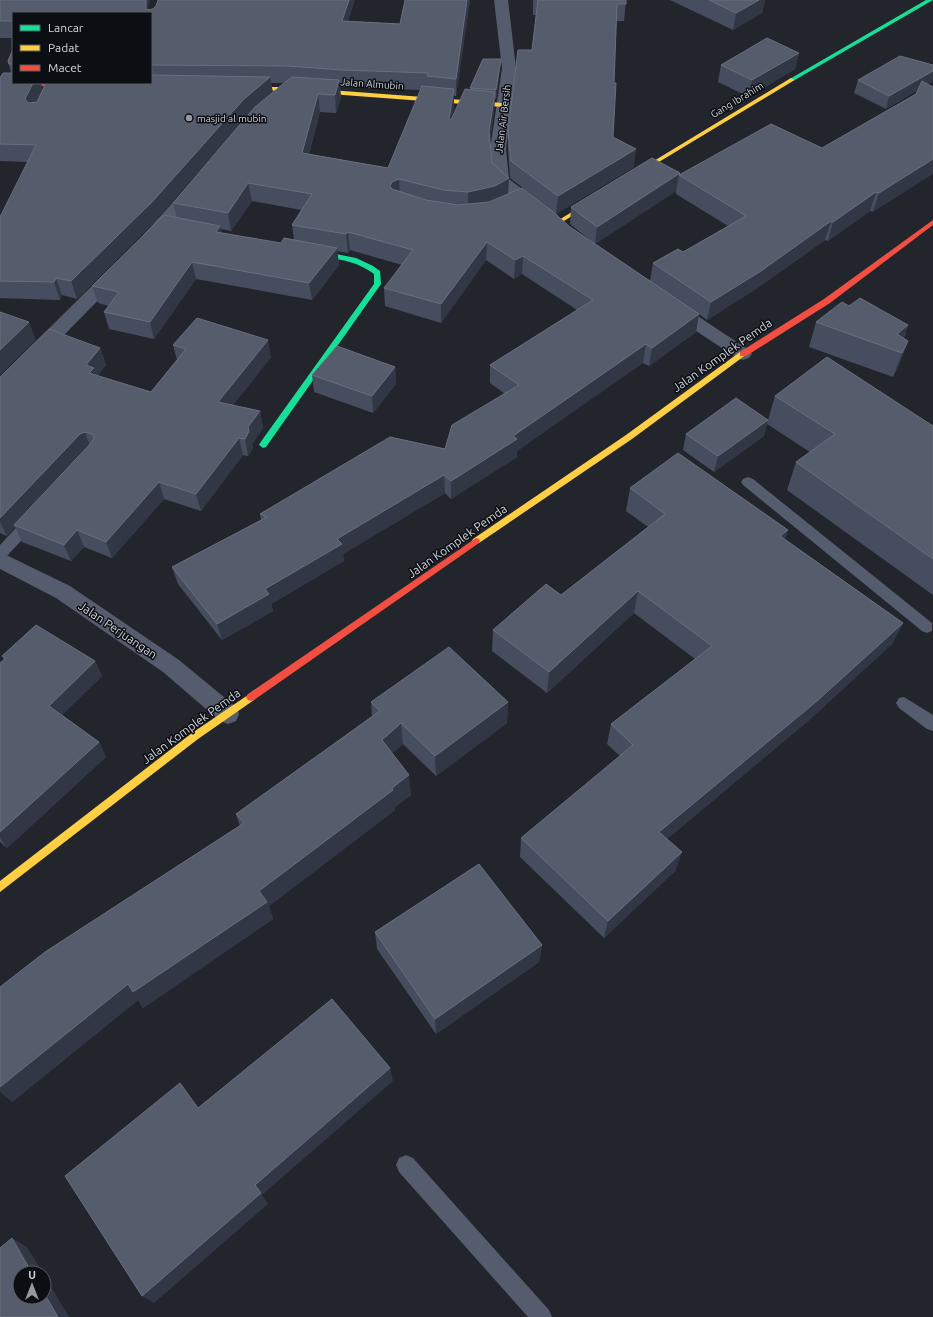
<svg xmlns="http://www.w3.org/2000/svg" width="933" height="1317" viewBox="0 0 933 1317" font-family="Ubuntu,sans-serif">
  <rect width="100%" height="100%" fill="#22252c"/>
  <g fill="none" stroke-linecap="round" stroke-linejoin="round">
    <path fill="#555c6d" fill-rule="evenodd" d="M748,477L753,479L932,623V631L927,633L922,631L743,485L741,482L743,479Z
      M32,515L37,516L39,520L37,524L5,558L0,559V545L27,516Z
      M904,697L933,715V731L927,729L899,708L896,703L899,698Z
      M406,1155L413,1158L549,1310L552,1317H528L399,1172L396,1165L399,1158Z"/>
    <path fill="#555c6d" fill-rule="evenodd" d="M494,0H508L516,68L506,150L509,179L544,206L546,209L544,212L538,214L532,212L493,181L490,150L502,68Z
      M194,184L200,186L202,189L200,192L156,242L150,243L144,242L142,238L144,234L188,186Z
      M116,267L122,268L125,272L122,276L7,393L0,394V377L110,268Z
      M672,301L678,303L749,350L752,354L749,358L743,360L737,358L666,311L663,307L666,303Z
      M0,552L70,586L179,660L236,707L239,714L236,721L228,724L220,721L163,672L56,598L0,569Z"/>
    <path fill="#16e098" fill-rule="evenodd" d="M926,0H933L793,81L788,80Z
      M306,250L336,254L356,258L373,266L380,271L381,284L266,447L263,448L259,445L260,443L374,284V274C353,258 330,259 306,254Z"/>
    <path fill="#ffcf43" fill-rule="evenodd" d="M791,78L794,80L793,81L634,177L629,176Z
      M241,87H290L503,103L506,105L503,107L290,91L243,90L241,89Z
      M596,197L599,199L598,200L559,224H555L554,223Z
      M740,352H746L747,354L632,439L479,543H473L472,541L473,539L626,435Z
      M251,693L254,694L256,697L254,700L198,739L0,892V881L192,733Z"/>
    <path fill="#f24e42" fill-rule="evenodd" d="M0,83C14,83 69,80 78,86L75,88L52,86L0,87Z
      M933,220V225L830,303L746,356H740V352L824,299Z
      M476,538L479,539L480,541L479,543L254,700L251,701L248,700L246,697L248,694Z"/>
  </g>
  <path fill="#464d5e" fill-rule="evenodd" d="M0,0L148,7V10L349,21L400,24L405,0H470L456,96H454V107L452,118L470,90V88L501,59L496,99H495L494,110L490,141L492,163L508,194L549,208L510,178L508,150V132L532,50L536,15H533V0H626L624,21H616L614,83L613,137L634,167L556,214L552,210L570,227L650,281L653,263L683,252L728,226L676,194V191L595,244L570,224L571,207L680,173V174L822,148L916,94L918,90L886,109L854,93L858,80L933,65V81L928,84L873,212L870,211L828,241L825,240L756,289L707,320L699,314L696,332L649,366L643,363L582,405L517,451V457L451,499L445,493L343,554L344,561L271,604L273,611L222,640L178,584L172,567L261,520L260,514L445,449L505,394L490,383V365L577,310L522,274L514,279L486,260L441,323L385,306L384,288L402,265L350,250L348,253L337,251L339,265L312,300L196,279L154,339L109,329L104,312L109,306L98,303L92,286L177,218L173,203L248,115L156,220L77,299L62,295L60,300L0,298V217L28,162L0,161V78L11,73L8,61L13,49V83L43,89L151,83V13H13V38H0ZM271,83H283L273,92ZM340,87L421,90L388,168L309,154L320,112L336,113L341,98ZM252,201L301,210L292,225L294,240L281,243L222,233L221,229L231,231Z
    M670,0H765L762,13L733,30Z
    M799,53L795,69L749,97L718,82L721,65Z
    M849,306L908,325L904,338L908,341L899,365L893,377L809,347L816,322Z
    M173,345L271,357L233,405L260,411L263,428L252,444L253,448L248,456L243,455L201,511L164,499L112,558L84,547L71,561L22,542L15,527L7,536L0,533V377L100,348L106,365L97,376L151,392L177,360Z
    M395,367L396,384L373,413L314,392L312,375Z
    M775,396L933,426V595L787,490L796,462L810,452L767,424L764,436L714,472L683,450L686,434L768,420Z
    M630,488L788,530L785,539L903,623L892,644L808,721L667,839L676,870L604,938L520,857L521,838L620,756L607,744L611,724L695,659L634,613L547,693L492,651L493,630L561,595L648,527L626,511Z
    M2,656L95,661L102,676L62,715L99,742L106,757L7,848L0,842V663L4,660Z
    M371,702H508L507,723L436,776L403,744L392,753L411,795L395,807V810L269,906L273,919L143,1008L138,1000L12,1102L240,826L236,814L372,716Z
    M375,932L542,945L539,962L436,1034L377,949Z"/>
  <path fill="#313744" d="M143,0H150L148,7L149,13H147Z
    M349,0H355L343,38L342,21Z
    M467,0H470L456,96V79Z
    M759,0H765L762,13L733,30L736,13Z
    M799,53L795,69L749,97L752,80Z
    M501,59L496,99V90Z
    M933,71V81L886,109L889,96Z
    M270,77L273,94L246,117L156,220L77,299L71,281L243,100Z
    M339,80L341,98L336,113L335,95Z
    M33,83H41L43,90L31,116L25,99Z
    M454,89V107L449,138V119Z
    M495,92L494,110L489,150V131Z
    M318,94L320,112L304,171L302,153Z
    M636,149L634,167L556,214L558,196Z
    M933,159V174L873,212L879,193Z
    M680,173V176L679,175L676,191L595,244L597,227Z
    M509,178L508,197L468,211V192Z
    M399,179L400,198L391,205L390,186L392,182Z
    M248,183L252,201L231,231L228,213Z
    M876,192L870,211L828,241L833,222Z
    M831,221L825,240L756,289L707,320L711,302Z
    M220,226L224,243L216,232Z
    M348,232L350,250L348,253L346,234Z
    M487,242L486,260L441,323V304Z
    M337,248L339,265L312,300L309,283Z
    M523,256L522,274L514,279L515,260Z
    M192,262L196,279L154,339L150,322Z
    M56,278L62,295L60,300L54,282Z
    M699,314L696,332L649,366L652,348Z
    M29,322L36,340L0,375V350Z
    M908,325L899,350L897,334Z
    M268,340L271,357L222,419L218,402Z
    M908,341L899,365L893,377L902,353Z
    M646,344L643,363L517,451V457L451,499V481L513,436Z
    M100,348L106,365L97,377L95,390L86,365Z
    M395,367L396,384L373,413L372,396Z
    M260,411L263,428L252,444L253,448L248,456L245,439L248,427Z
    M768,420L764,436L714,472L718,456Z
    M85,432L91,449L14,525L15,527L7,536L0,522V518L80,434Z
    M239,438L243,455L201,511L196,494Z
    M444,475L445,493L343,554L344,561L271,604L273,611L222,640L217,624L265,589L337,539Z
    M159,482L164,499L112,558L106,542Z
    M77,530L84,547L71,561L64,545Z
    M788,530L781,552L780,536Z
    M638,591L634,613L547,693L549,672Z
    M903,623L892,644L808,721L654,850L659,832Z
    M95,661L102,676L57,720L49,706Z
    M508,702L507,723L436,776L435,756Z
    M401,723L403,744L384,761L382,740Z
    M99,742L106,757L7,848L0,838V832Z
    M409,775L411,795L395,807V810L269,906L273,919L143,1008L138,1000L12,1102L0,1092V1087L128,984L259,891Z
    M682,852L676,870L604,938L608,921Z
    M542,945L539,962L436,1034L435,1019Z
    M390,1068L393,1081L262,1195L268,1204L154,1303L142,1296L255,1185Z
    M12,1238L27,1247L43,1273H32Z
    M44,1275L69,1317H58L44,1293Z"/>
  <path fill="#555c6c" stroke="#696f7e" d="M0,0H146V10L153,9L156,6L158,0H349L342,21L400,24L405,0H467L456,79L427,76L428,73L342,70L288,66L151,65V13H13V21H0Z
    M538,0H626V4H617L614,83H616L613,137L636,149L558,196L511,161L508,132L518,50H532Z
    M709,0H759L736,13Z
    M767,38L799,53L752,80L721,65Z
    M13,49V64H9L8,61Z
    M900,56L933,65V71L889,96L858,80Z
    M483,59H501L496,90L470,88Z
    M3,73H13V83H33L25,99L28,103L37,102L46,83H151V75L270,77L243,100L152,202L71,281L56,278L54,282L0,281V217L36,145L0,144V78Z
    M292,77L339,80L335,95L318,94L302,153L388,168L422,86L454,89L449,119L451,120L465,89L495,92L489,131L492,163L509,178L495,186L468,192L443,190L399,179L392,182L390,186L392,189L426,200L458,205L489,202L522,188L551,210L570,227L699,314L652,348L646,344L584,387L513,436L517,439L451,481L444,475L337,539L342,544L265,589L269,594L217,624L172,567L267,517L260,514L390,437L445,449L452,425L519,385L490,365L593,300L523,256L515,260L487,242L441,304L384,288L413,250L348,232L346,234L292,225L312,194L248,183L228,213L173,203L255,107Z
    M922,81L933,87V159L879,193L876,192L833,222L831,221L761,271L711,302L653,263L678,249L683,252L746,216L679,175L771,124L822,148L916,94Z
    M652,158L680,173L597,227L571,207Z
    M164,215L220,226L216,232L281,243L284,238L337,248L309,283L192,262L150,322L104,312L119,292L92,286Z
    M860,298L908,325L897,334L908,341L902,353L816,322L842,302L849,306Z
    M0,312L29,322L0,350Z
    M197,318L268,340L218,402L260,411L248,427L249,431L245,439L239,438L196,494L159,482L106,542L77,530L64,545L14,525L92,442L94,437L92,434L85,432L80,434L0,518V377L49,329L100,348L86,365L94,368L89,373L151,392L186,349L173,345Z
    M337,346L395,367L372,396L312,375Z
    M827,357L933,426V559L796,462L835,434L775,396Z
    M736,398L768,420L718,456L686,434Z
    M678,453L788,530L780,536L903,623L817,701L659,832L682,852L608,921L521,838L633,745L611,724L712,646L638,591L549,672L493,630L546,584L561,595L665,514L630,488Z
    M36,625L95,661L49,706L99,742L0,832V663L6,658L2,656Z
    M449,647L508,702L435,756L401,723L382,740L409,775L392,788L393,790L259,891L267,902L133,992L128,984L0,1087V987L45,952L244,823L236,814L380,711L371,702Z
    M479,864L542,945L435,1019L375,932Z
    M332,999L390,1068L255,1185L261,1193L142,1296L65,1176L180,1083L198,1108Z
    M12,1238L32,1273H20V1297H44V1293L58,1317H0V1248Z"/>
  <circle fill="#9599a0" stroke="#0b0e13" stroke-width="1.5" cx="189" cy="118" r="4"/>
  <g text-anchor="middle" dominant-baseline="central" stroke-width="3" stroke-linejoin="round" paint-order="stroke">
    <g font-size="10" fill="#d3d7df" stroke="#0b0e13">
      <text transform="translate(372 84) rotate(4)">Jalan Almubin</text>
      <text transform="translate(737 100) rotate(-31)">Gang Ibrahim</text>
      <text transform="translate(503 119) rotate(-83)">Jalan Air Bersih</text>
    </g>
    <g font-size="10" fill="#d3d7df" stroke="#0b0e13" text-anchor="start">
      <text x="197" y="118">masjid al mubin</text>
    </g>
    <g font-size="12" fill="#d3d7df" stroke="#0b0e13">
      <text transform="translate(722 355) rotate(-35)">Jalan Komplek Pemda</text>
      <text transform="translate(457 541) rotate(-35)">Jalan Komplek Pemda</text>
      <text transform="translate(118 630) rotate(34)">Jalan Perjuangan</text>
      <text transform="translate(191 726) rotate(-36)">Jalan Komplek Pemda</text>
    </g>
  </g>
  <rect x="12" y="12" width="140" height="72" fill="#0b0e13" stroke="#5b5e65"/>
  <rect x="20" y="25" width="20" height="6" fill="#16e098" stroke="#5b5e65"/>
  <text x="48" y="32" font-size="12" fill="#d3d7df">Lancar</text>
  <rect x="20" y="45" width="20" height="6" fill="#ffcf43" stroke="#5b5e65"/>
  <text x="48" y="52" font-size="12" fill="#d3d7df">Padat</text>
  <rect x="20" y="65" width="20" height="6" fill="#f24e42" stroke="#5b5e65"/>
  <text x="48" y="72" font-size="12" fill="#d3d7df">Macet</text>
  <g transform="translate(32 1285)"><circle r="19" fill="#0b0e13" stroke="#5b5e65"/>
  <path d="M0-3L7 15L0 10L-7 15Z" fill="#9599a0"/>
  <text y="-6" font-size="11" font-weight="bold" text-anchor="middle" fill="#d3d7df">U</text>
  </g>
</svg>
